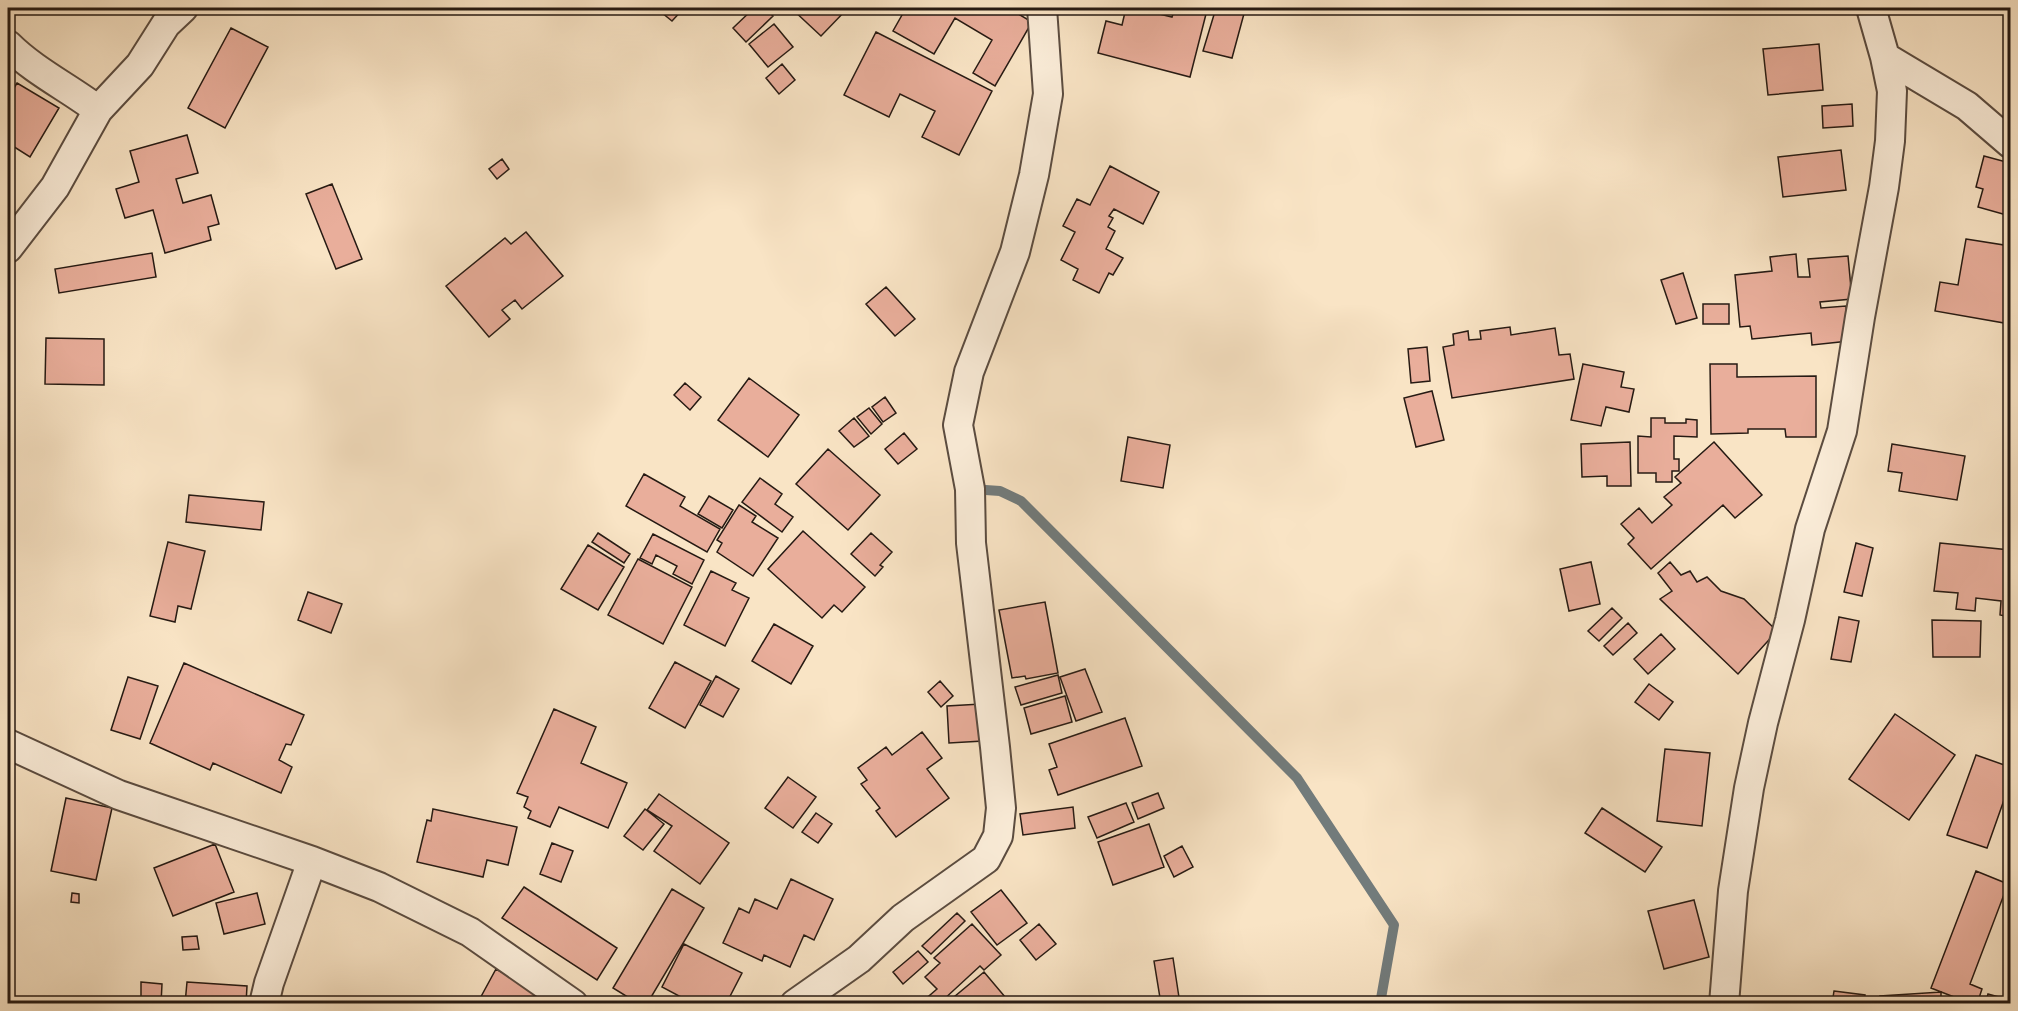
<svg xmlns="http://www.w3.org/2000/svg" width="2018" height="1011" viewBox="0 0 2018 1011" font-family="'EB Garamond',serif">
  <rect width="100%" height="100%" fill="#f9e4c5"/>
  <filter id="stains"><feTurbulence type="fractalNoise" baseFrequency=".00333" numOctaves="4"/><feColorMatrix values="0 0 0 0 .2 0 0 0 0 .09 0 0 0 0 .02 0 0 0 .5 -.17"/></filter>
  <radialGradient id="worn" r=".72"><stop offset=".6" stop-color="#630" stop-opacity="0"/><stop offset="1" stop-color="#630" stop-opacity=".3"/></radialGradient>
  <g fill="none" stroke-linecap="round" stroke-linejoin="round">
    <path stroke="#727b7b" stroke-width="10" d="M971,489L1000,491L1021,501L1297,778L1394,925L1380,1004"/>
  </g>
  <path fill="#e9ae9b" stroke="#261a13" stroke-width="1.5" d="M656,8H684L672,21Z
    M754,8H764L773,16L746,42L733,28Z
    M791,8H848L821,36Z
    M906,8H1008L1032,22L995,86L973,73L992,40L955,18L934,54L893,31Z
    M1126,8H1157L1155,13L1172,17L1175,8L1206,14L1190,77L1098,53L1106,21L1122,25Z
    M1216,8H1237L1245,10L1232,58L1203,51Z
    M774,24L793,47L768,67L749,44Z
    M231,28L268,47L225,128L188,108Z
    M876,32L992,91L959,155L922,137L935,111L900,94L889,117L844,95Z
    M1819,44L1823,90L1768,95L1763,49Z
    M782,64L795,80L779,94L766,78Z
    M17,83L59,108L30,157L8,143V98Z
    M1852,104L1853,126L1823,128L1822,106Z
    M187,135L198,173L176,179L183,203L211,195L219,224L208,227L211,240L165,253L153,210L125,218L116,189L139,182L130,151Z
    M1841,150L1846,190L1783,197L1778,157Z
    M1984,156L2010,163L2005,184L2010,185V216L1978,207L1983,189L1976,187Z
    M502,159L509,169L497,179L489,169Z
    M1110,166L1159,192L1143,224L1114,209L1109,216L1113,218L1108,227L1115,231L1106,249L1123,258L1113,275L1109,273L1099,293L1073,280L1078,269L1061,260L1075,232L1063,226L1077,199L1090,205Z
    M332,184L362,259L336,269L306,194Z
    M526,232L563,276L522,309L515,300L502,310L510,319L489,337L446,286L505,238L511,244Z
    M1966,239L2010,246V265L2006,292L2010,293V324L1935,311L1940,282L1958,285Z
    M152,253L156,277L59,293L55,269Z
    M1796,254L1798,277H1810L1808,259L1848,256L1852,299L1820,302L1821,308L1846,306L1849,341L1812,345L1811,333L1752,339L1750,326L1740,327L1735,275L1772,271L1770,257Z
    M1683,273L1697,318L1676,324L1661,280Z
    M886,287L915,319L895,336L866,304Z
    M1703,304H1729V324H1703Z
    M1510,327L1511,335L1555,328L1559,355L1570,354L1574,379L1452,398L1443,347L1454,345L1453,334L1468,331L1469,340L1481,339L1480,331Z
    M46,338L104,339V385L45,384Z
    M1427,347L1430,381L1411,383L1408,349Z
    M1583,364L1624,372L1621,387L1634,389L1629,412L1606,407L1601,426L1571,420Z
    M1710,364H1737V377L1816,376V437H1786L1785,429H1748V433L1711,434Z
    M749,378L799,415L768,457L718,420Z
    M685,383L701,397L690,410L674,395Z
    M1432,391L1444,440L1416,447L1404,398Z
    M885,397L896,413L883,422L872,407Z
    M869,408L882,424L871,434L857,417Z
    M854,418L869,436L854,447L839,431Z
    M1651,418H1665V423H1686V419L1697,420V437L1674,436V459H1679V471H1672V482H1656V473H1638V436L1651,437Z
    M904,433L917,449L898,464L885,449Z
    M1128,437L1170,445L1163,488L1121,481Z
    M1630,442L1631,486H1607V476L1582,477L1581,444Z
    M1714,442L1762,495L1735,518L1723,505L1651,569L1628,544L1634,538L1621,524L1639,508L1652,523L1672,505L1664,497L1681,483L1675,477Z
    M1892,444L1965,456L1957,500L1899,491L1902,473L1888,471Z
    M828,449L880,495L848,530L796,484Z
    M644,474L685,497L680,506L720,529L707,552L626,506Z
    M760,478L782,494L775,504L793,517L782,532L742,502Z
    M189,495L264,502L261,530L186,522Z
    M709,496L733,510L722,528L698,514Z
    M739,505L756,516L752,522L778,538L753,576L717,552L722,543L717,540Z
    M803,531L865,587L842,612L834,605L822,618L768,569Z
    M598,533L630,554L624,563L592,542Z
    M871,533L892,552L880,565L883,567L875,576L851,554Z
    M653,534L704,560L692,584L673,574L677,566L656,555L652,564L640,558Z
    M168,542L205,551L191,609L178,606L175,622L150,616Z
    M1856,543L1873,548L1862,596L1844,592Z
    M1940,543L2010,550V617L2000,615L2001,601L1976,598L1975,611L1956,609L1958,593L1934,591Z
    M588,545L624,567L598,610L561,589Z
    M638,559L692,587L663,644L608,615Z
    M1591,562L1600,604L1569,611L1560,569Z
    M1670,562L1681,575L1690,571L1697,582L1707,577L1721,591L1744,599L1777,631L1738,674L1660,599L1672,591L1658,573Z
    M711,571L736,583L732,590L749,598L725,646L684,625Z
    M308,592L342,604L331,633L298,620Z
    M1045,602L1058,673L1026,679L1025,676L1012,678L999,610Z
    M1612,608L1622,618L1599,641L1588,631Z
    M1839,617L1859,621L1851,662L1831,659Z
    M1932,620L1981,621L1980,657H1933Z
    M1628,623L1637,633L1613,655L1604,646Z
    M774,624L813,646L791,684L752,661Z
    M1661,634L1675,649L1648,674L1634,659Z
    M675,662L711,681L685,728L649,708Z
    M184,663L304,715L291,745L286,744L279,760L292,767L281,793L213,763L210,770L150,743Z
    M1085,669L1102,712L1076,721L1060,677Z
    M1058,675L1062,693L1021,705L1015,687Z
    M716,676L739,689L723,717L700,705Z
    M128,677L158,686L140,739L111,730Z
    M940,681L953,696L941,707L928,692Z
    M1649,684L1673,702L1659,720L1635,702Z
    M1065,696L1072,722L1031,734L1024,708Z
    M981,704L983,741L949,743L947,706Z
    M554,709L596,727L581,763L627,783L608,828L559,807L550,827L528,818L531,811L524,807L528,797L517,793Z
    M1895,714L1955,755L1909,820L1849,779Z
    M1125,718L1142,766L1058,795L1049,770L1057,767L1049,744Z
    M922,732L942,758L927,769L949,798L896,837L876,811L880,808L861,784L867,780L858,768L886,747L892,755Z
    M1665,749L1710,753L1702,826L1657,821Z
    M1976,755L2010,767V783L1987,848L1947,835Z
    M788,777L816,797L793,828L765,808Z
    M1158,793L1164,808L1138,819L1132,803Z
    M659,794L729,843L700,884L654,851L672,826L647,810Z
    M66,798L112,808L96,880L51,871Z
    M1126,803L1134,822L1097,838L1088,817Z
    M1073,807L1075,828L1023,835L1020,814Z
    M1602,808L1662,847L1645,872L1585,833Z
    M433,809L517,827L508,865L487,860L483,877L417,862L427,820L431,821Z
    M645,809L664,824L643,850L624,836Z
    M816,813L832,824L818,843L802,832Z
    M1149,824L1164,867L1113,885L1098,842Z
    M552,843L573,851L561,882L540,874Z
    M215,844L234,892L173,916L154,868Z
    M1182,846L1193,867L1174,877L1164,856Z
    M1976,871L2008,884L1970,984L1982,989L1977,1004H1972L1931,988Z
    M791,879L833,899L814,940L804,935L790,967L764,955L762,961L723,943L739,908L749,913L755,899L777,909Z
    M524,887L617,948L597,980L502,918Z
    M672,889L704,908L647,1004H639L613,988Z
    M1001,890L1027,923L997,945L971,912Z
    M72,893L79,894V903L71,902Z
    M257,893L265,924L224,934L216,903Z
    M1694,900L1709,957L1664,969L1648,911Z
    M957,913L965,921L931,954L922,946Z
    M972,924L1001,955L984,970L980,966L942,1001L944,1004H923L922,1002L937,989L925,977L940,963L934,958Z
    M1039,924L1056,944L1036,960L1020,940Z
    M197,936L199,949L183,950L182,937Z
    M684,944L742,973L726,1004H694L662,987Z
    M918,951L928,962L903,984L893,972Z
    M1173,958L1180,1004H1161L1154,961Z
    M496,969L549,998L546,1004H477Z
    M984,972L1011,1004H949L948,1002Z
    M141,982L162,984L161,1004H141Z
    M187,982L247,986L246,1004H185Z
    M1834,991L1865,995L1864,1004H1832Z
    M1941,992V1004H1881L1880,996Z
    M1988,994L2010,1000V1004H1985Z"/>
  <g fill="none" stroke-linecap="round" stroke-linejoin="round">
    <g stroke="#5b4c40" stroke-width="32">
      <path id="street" d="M8,45C34,71 69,88 98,110
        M1885,57L1967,106L2010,143
        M8,248L55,187L98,110L140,65L166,24L183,8
        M8,744L119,795L312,861L379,887L470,932L573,1004
        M264,1004L269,983L312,861
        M795,1004L859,959L903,918L986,859L998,836L1001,808L995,747L971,543L970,489L958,425L969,372L1015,252L1034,175L1048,94L1042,8
        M1724,1004L1733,891L1749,788L1763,723L1790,620L1810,529L1842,431L1860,317L1884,187L1890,141L1892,91L1885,57L1871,8"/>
    </g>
    <use href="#street" stroke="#fbedd9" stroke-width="28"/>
  </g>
  <rect width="2018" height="1011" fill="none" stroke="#f9e4c5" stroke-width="30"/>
  <rect x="9" y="9" width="2000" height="993" fill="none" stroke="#261a13" stroke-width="3"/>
  <rect x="15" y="15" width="1988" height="981" fill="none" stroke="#261a13" stroke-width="1.5"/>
  <rect width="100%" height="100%" filter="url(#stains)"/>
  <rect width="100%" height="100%" fill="url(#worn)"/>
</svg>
